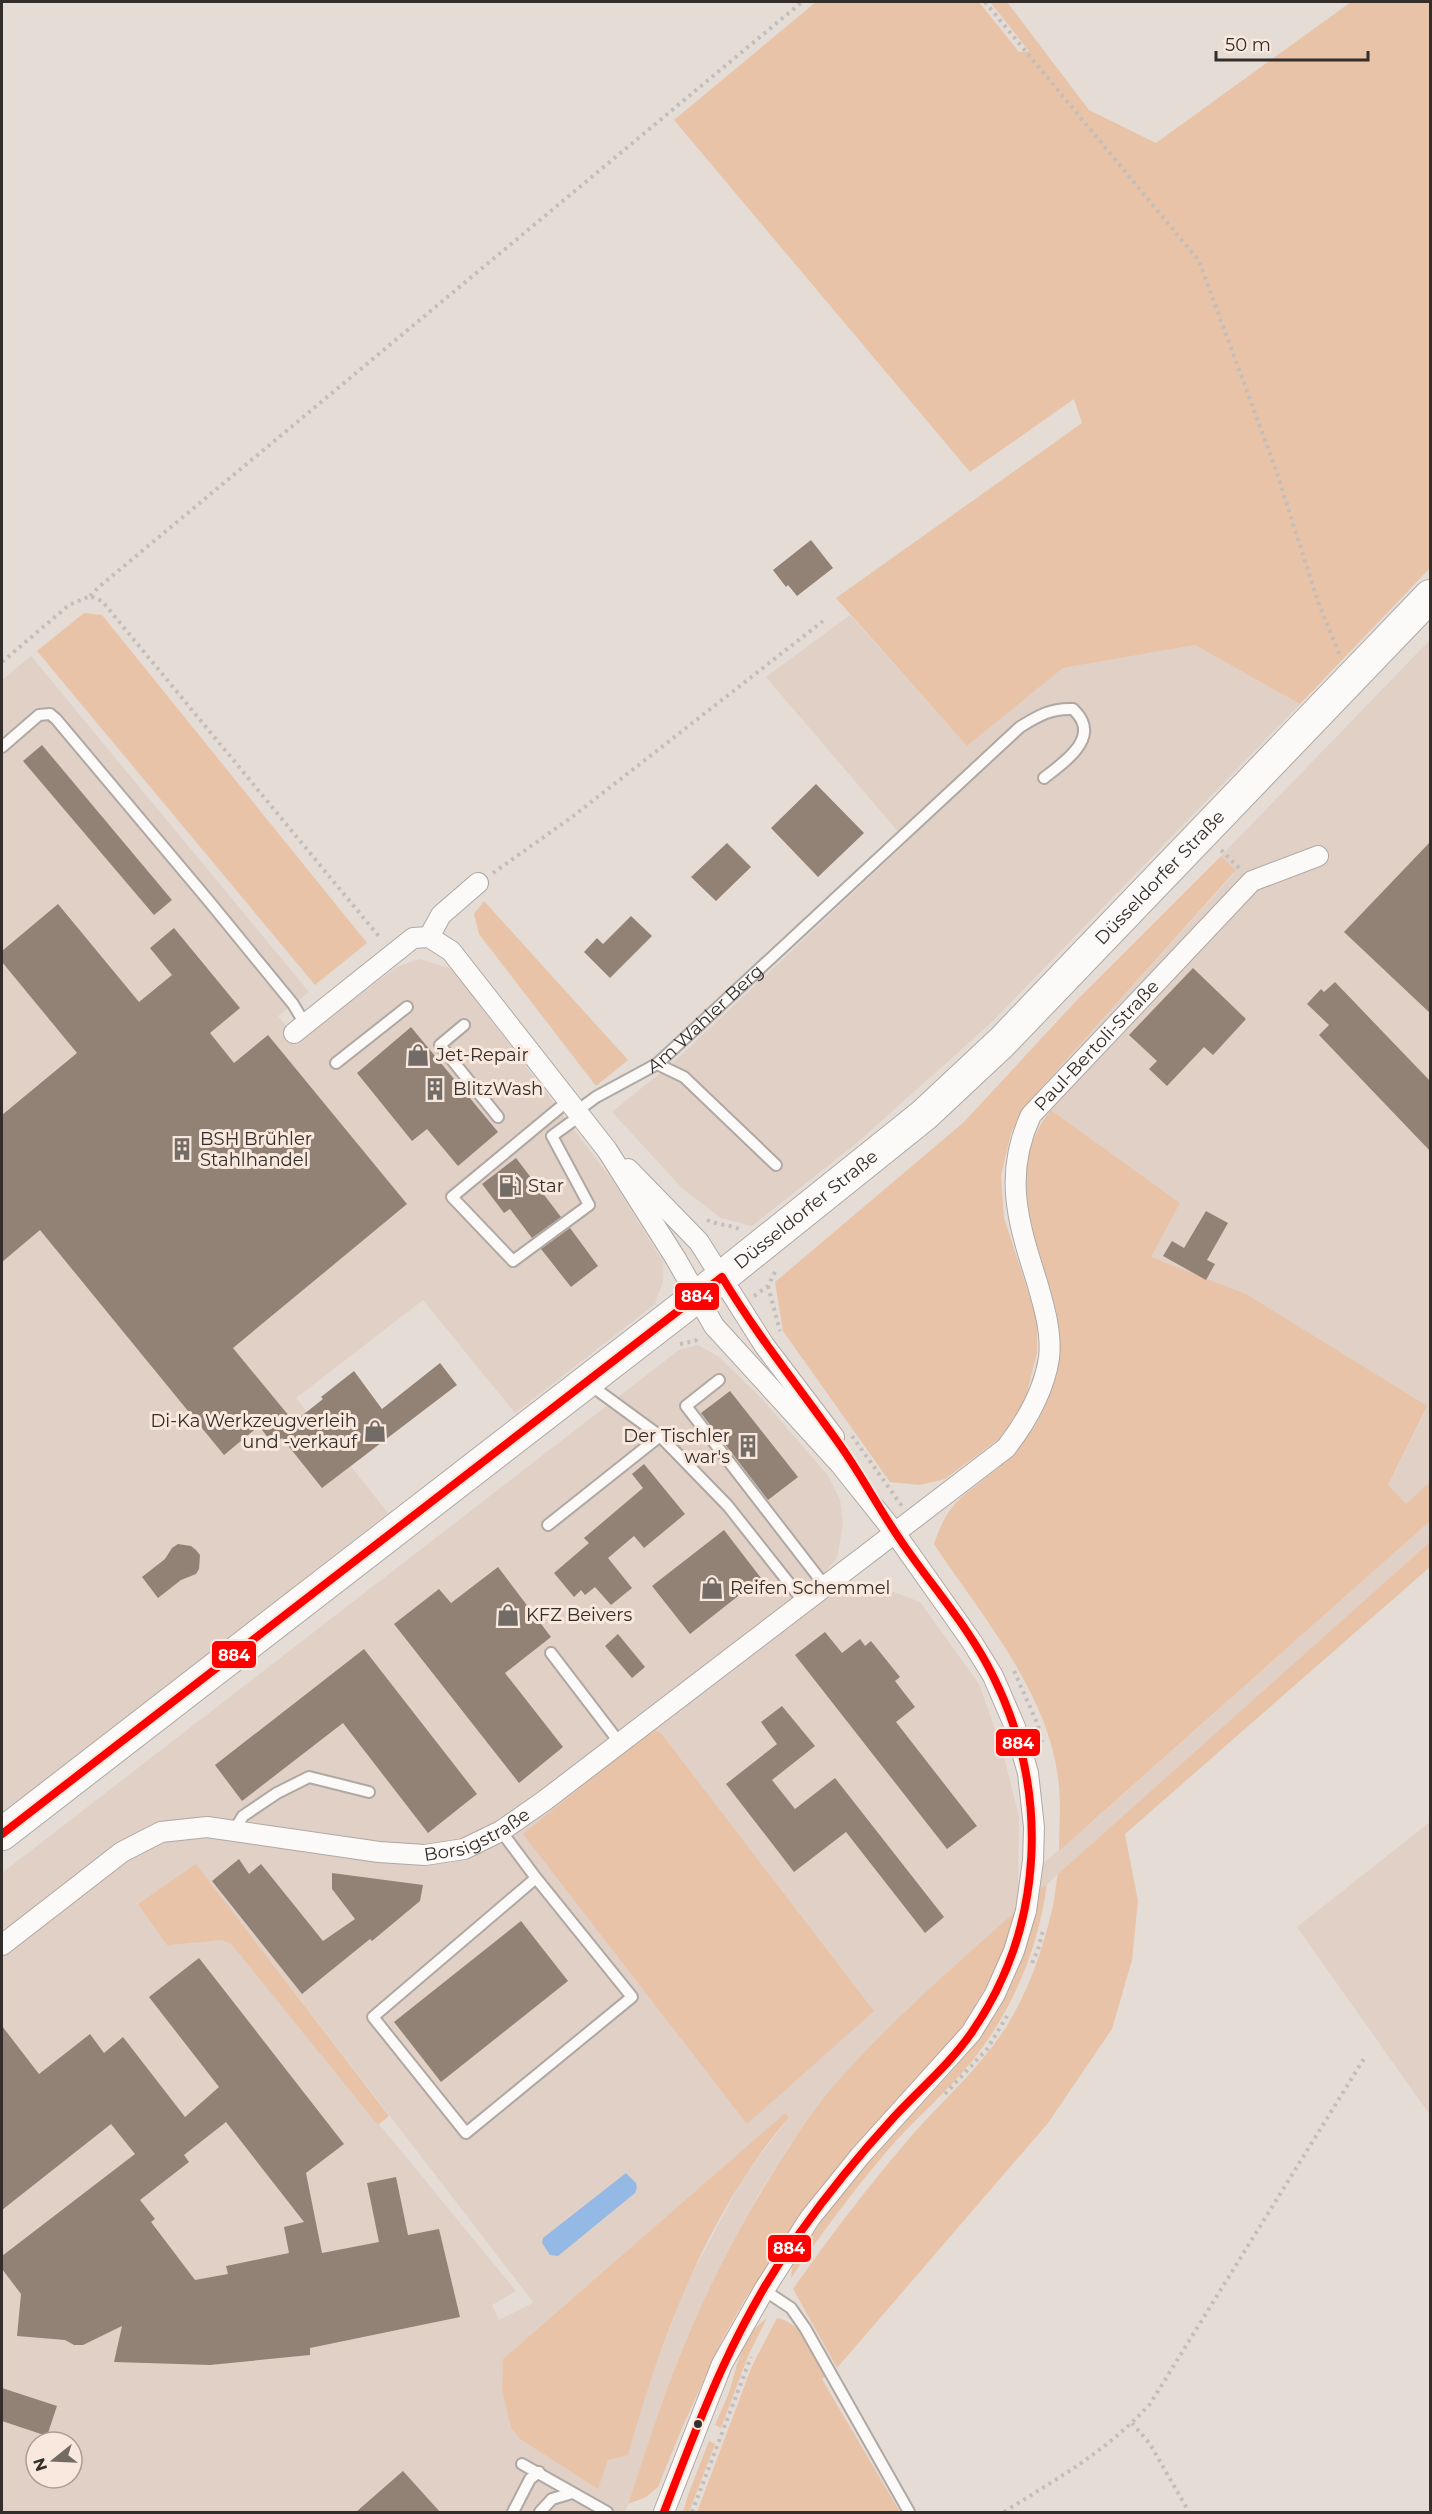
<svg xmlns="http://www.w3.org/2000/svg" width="1432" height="2514" viewBox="0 0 1432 2514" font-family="Montserrat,sans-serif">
  <rect width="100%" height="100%" fill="#e5dcd6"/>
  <path fill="#e0d0c6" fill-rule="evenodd" d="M850,615L967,746L1063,668L1195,645L1300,704L992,1022L859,1141L752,1226L721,1218L682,1188L612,1112L675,1061L907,842L766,677Z
    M1430,640V1482L1406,1505L1388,1485L1427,1407L1246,1294L1150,1257L1180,1203L1033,1097L1231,877L1236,870L1221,856Z
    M31,656L309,992L278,1016L298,1040L397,967L419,959L452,969L613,1181L663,1262V1282L655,1304L515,1413L423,1300L296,1398L388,1513L2,1815V680Z
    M698,1345L719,1357L762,1399L829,1477L840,1500L843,1524L837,1558L826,1571L846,1596L883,1588L920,1602L979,1684L1002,1749L1019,1817L1018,1884L1090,1824L1430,1521V1542L914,2003L874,2042L830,2091L790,2145L760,2192L729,2250L679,2357L625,2512H2V1873L679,1350ZM652,1730L661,1733L874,2011ZM196,1864L533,2302V2303L499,2320L492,2305L516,2291L232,1945L222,1940L204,1941ZM785,2113L789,2117L742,2180L685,2287L648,2386L608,2460L598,2488L520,2439L511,2428L502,2390L503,2359ZM36,2442H72V2478H36Z
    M1430,1822V2115L1297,1927Z"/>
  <path fill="#e8c3a8" d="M816,2H979L1019,52L1029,51L990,2H1007L1089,110L1156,143L1351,2H1430V568L1300,704L1195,645L1063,668L967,746L836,598L1082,423L1074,399L970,472L674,120Z
    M84,613L102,615L367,943L315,985L37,651Z
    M1221,856L1236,870L1033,1097L1011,1133L1001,1176L1004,1218L1037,1319V1353L1024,1404L999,1439L945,1479L920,1485L890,1482L783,1331L775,1282L964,1122L1076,1001Z
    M484,901L628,1060L596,1086L479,934L474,914Z
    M1051,1110L1180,1203L1151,1257L1246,1294L1427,1406L1388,1485L1406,1504L1430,1482V1521L1059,1851C1059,1830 1061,1808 1059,1787C1052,1696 982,1617 934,1544C948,1501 964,1496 997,1469C1034,1438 1054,1400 1059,1351C1062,1330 1056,1309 1050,1288C1032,1228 1006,1165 1051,1110Z
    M1430,1542V1567L1125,1834L1138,1901L1132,1960L1112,2029L1048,2123L837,2368L793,2289C831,2235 870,2184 913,2134C945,2098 982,2066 1008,2024C1028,1991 1042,1952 1051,1914C1055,1901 1055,1887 1058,1874Z
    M652,1729L661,1733L874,2011L747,2124L523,1834Z
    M196,1864L389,2116L378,2125L232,1945L222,1940L167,1945L138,1904Z
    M1047,1884C1038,1949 1013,2010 972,2061C946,2093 914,2120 887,2151C853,2191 821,2234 791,2278L793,2261L827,2214L879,2149L955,2068L996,2014L1013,1981L1026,1945L1039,1891Z
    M1015,1912L1008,1938L992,1977L958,2034L852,2151L802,2215L747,2296L723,2338L682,2428L658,2487L646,2497L628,2504C645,2455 660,2405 679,2358C706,2291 740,2224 779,2163C795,2138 812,2112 831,2089C887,2024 951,1969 1015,1912Z
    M785,2113L789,2117C707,2214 662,2334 628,2455L608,2460L598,2489L520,2439L511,2428L502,2390L503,2359Z
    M767,2318L748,2356L721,2428L715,2425C719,2415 724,2405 728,2395C738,2366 740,2337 767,2318Z
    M777,2318C804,2323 814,2355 826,2376L822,2379L900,2512H697L752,2366Z
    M709,2441L715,2444L691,2507L689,2512H683L688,2495Z"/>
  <path fill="#95b9e5" d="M626,2173L636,2183L637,2188L635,2193L558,2256L550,2255L542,2243L543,2238Z"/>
  <path fill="#928175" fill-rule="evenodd" d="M811,540L833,568L797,596L788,585L786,587L773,570Z
    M42,745L172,900L154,915L23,761Z
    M816,784L864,833L818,877L771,828Z
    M1431,841V1014L1344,932Z
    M727,843L751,867L716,901L691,877Z
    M58,904L139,1002L172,975L150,948L174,928L240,1008L210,1033L234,1063L268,1035L407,1204L233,1348L294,1422L323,1399L321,1397L354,1371L382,1409L440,1363L457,1385L322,1488L282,1438L273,1444L259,1426L224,1455L40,1230L2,1262V1115L77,1053L2,962V951Z
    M631,916L652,936L610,978L584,952L597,938L603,944Z
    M1193,968L1246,1019L1213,1055L1204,1047L1167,1086L1149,1069L1157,1061L1129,1035Z
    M1335,982L1431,1082V1152L1319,1035L1329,1025L1307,1004L1321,989L1324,992Z
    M411,1027L498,1132L458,1166L427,1129L412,1141L357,1073Z
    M516,1158L561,1217L532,1238L510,1209L504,1213L482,1184Z
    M1206,1211L1228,1223L1207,1260L1215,1264L1206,1280L1163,1256L1172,1241L1184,1248Z
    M570,1228L598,1266L571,1287L541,1249Z
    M730,1391L798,1477L768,1500L701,1413Z
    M644,1464L685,1514L644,1548L634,1536L608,1558L632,1588L611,1605L595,1587L585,1595L581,1590L574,1597L554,1573L589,1543L584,1538L643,1488L632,1474Z
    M724,1530L761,1578L690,1634L652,1586Z
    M178,1544L191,1546L196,1550L200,1555L199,1569L196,1574L181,1580L158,1598L142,1577L165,1559L172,1548Z
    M498,1567L551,1637L505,1673L563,1747L519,1783L394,1624L439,1589L451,1603Z
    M825,1632L842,1653L860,1639L865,1646L871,1641L900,1677L895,1681L915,1707L896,1722L977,1826L947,1849L795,1655Z
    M618,1634L645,1667L632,1678L605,1646Z
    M364,1649L477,1794L428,1833L343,1723L242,1801L215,1765Z
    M782,1706L815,1746L772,1780L795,1809L835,1778L944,1917L925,1933L846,1832L794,1872L726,1784L777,1744L761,1722Z
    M239,1859L249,1874L261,1864L323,1941L355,1919L332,1889V1873L423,1885L420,1901L372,1941L370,1939L302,1994L212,1881Z
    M521,1921L568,1981L441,2082L394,2022Z
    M199,1958L344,2144L306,2173L322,2253L379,2242L367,2183L396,2177L408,2235L439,2229L460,2317L310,2348V2355L210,2365L114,2362L122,2326L83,2345H74L65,2340L17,2336L21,2294L2,2269V2256L135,2154L111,2124L2,2210V2026L39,2074L90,2034L104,2053L123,2037L185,2117L219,2087L149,1997ZM226,2122L304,2222L284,2227L289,2253L226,2266L228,2274L195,2280L151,2222L155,2219L140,2200L189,2162L184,2155Z
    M2,2388L57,2406L47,2436L2,2421Z
    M403,2471L440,2512H356Z"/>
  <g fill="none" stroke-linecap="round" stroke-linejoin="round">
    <g stroke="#afa8a3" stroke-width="14">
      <g id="service">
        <path d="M2,747L39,715L50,714L56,719L208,900L293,1004L305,1024"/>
        <path d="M464,1025L440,1045L498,1117"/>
        <path d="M336,1063L407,1007"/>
        <path d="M657,1064L684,1077L776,1165"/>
        <path d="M569,1100L452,1197L513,1261L589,1205L552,1136L581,1115"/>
        <path id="s1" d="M577,1111L596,1097L657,1064L1020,727C1038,716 1051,708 1073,709C1076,712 1080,716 1082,721C1093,744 1059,766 1044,778"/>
        <path d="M719,1380L686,1406L825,1586"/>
        <path d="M589,1384L660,1436L728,1506L804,1602"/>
        <path d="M548,1525L660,1436"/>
        <path d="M551,1653L619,1742"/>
        <path d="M501,1831L536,1878L373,2017L466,2133L632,1997L536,1878"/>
        <path d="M233,1832L243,1816L277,1793L309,1777L369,1792"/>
        <path d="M764,2290L791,2308L805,2328L909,2512"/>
        <path d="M522,2464L607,2512"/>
        <path d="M513,2512L530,2479L539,2472"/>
        <path d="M540,2512L552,2499L572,2493"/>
      </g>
    </g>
    <g stroke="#afa8a3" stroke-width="22">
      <g id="minor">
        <path d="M429,937L441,915L478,883"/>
        <path d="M294,1033L413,938L429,937L451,951L607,1150L676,1259L714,1326L840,1464L895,1533L972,1642L993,1676L1015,1727L1028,1773L1034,1827L1033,1861L1026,1911L1014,1951L995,1994L971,2033L860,2156L810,2218L764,2290L722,2364L664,2512"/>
        <path d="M628,1169L699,1242L764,1345L834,1437"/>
        <path id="s2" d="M2,1945L122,1852L161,1832L207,1827L379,1852L425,1855L464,1849L501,1831L544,1801L1006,1448C1026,1422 1044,1391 1049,1358C1052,1333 1044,1306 1037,1282C1018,1222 1003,1175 1031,1115L1252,881L1318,856"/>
      </g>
    </g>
    <g stroke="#afa8a3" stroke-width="34">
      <g id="primary">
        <path id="s3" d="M2,1834L722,1277L924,1115L1002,1042L1430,596"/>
      </g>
    </g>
    <path stroke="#c1bebb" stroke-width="4" stroke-dasharray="3 4.5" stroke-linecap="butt" d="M985,2L1199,261L1276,470L1318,602L1340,656
      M90,596L100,586L802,2
      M2,662L69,605L90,596L102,601L381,939
      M1221,850L1239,868
      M493,873L572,817L823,621
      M707,1220C719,1225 730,1225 742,1230
      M768,1286L780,1331
      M754,1296L768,1286L777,1268
      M680,1344L695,1341L700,1337
      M852,1436L902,1506
      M1014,1671L1038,1725L1042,1742
      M1032,1963L1038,1950L1043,1930
      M945,2094L987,2049L1007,2016
      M1132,2423L1150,2444L1189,2512
      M692,2512L751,2357
      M1004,2512C1058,2478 1106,2452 1150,2404L1365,2057"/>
    <use href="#service" stroke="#fbfaf9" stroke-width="10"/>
    <use href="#minor" stroke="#fbfaf9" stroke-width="20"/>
    <use href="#primary" stroke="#fbfaf9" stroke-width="32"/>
    <g stroke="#f8e8dd" stroke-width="12">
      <path id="bus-1" d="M2,1834L722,1277C758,1337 802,1391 842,1448C865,1481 884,1518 908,1551C937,1592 971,1631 993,1676C1050,1790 1045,1926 972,2032C950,2064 920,2089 894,2117C860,2154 828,2193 799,2234C736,2322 702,2412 664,2512"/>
    </g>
    <use href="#bus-1" stroke="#f00" stroke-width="8"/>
  </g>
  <defs>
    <g id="shop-bare" transform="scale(1.8)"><path d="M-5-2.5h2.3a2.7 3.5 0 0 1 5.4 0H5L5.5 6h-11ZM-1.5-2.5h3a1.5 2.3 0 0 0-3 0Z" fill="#726b66" stroke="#f8e8dd" stroke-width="2.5" paint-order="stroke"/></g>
    <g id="building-bare" transform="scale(1.8)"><path d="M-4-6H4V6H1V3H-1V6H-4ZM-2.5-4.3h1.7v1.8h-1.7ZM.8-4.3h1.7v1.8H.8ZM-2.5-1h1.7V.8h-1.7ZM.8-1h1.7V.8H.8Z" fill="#726b66" stroke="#f8e8dd" stroke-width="2.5" paint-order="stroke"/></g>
    <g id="fuel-bare" transform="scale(1.8)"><path d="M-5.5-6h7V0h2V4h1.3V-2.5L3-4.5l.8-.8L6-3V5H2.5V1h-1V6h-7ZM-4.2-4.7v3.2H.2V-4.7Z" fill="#726b66" stroke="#f8e8dd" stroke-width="2.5" paint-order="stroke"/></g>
  </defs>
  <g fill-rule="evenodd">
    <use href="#shop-bare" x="418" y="1055"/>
    <use href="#building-bare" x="435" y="1089"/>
    <use href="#building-bare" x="182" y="1149"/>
    <use href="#fuel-bare" x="510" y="1186"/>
    <use href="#shop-bare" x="375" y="1431"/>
    <use href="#building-bare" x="748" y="1446"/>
    <use href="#shop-bare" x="712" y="1588"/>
    <use href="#shop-bare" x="508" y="1615"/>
  </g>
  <circle fill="#342e2a" stroke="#f8e8dd" stroke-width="2" cx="698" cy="2424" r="5"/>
  <g text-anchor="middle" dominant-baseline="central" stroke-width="6" stroke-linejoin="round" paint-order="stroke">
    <g font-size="18" fill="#342e2a" stroke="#f8e8dd">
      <text stroke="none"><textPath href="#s3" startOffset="1504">Düsseldorfer Straße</textPath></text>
      <text stroke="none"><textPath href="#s1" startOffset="159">Am Wahler Berg</textPath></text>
      <text stroke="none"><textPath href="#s2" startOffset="1622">Paul-Bertoli-Straße</textPath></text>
      <text stroke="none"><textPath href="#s3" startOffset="1018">Düsseldorfer Straße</textPath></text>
      <text stroke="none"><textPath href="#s2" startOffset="518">Borsigstraße</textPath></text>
    </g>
    <g font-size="18" fill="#342e2a" stroke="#f8e8dd" text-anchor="start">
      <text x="436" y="1055">Jet-Repair</text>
      <text x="453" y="1089">BlitzWash</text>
      <text x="200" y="1139">BSH Brühler<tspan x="200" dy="21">Stahlhandel</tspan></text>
      <text x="528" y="1186">Star</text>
      <text x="357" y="1421" text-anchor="end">Di-Ka Werkzeugverleih<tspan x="357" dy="21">und -verkauf</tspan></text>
      <text x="730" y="1436" text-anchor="end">Der Tischler<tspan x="730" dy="21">war's</tspan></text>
      <text x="730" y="1588">Reifen Schemmel</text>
      <text x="526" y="1615">KFZ Beivers</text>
    </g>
  </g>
  <g stroke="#f8e8dd" stroke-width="2">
    <rect x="674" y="1282" width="46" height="29" rx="6" fill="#f00"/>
    <rect x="211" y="1640" width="46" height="29" rx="6" fill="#f00"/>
    <rect x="995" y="1728" width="46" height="29" rx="6" fill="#f00"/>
    <rect x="767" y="2234" width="45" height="29" rx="6" fill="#f00"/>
  </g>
  <g font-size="16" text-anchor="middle" font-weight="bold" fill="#fff">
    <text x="697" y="1302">884</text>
    <text x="234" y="1661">884</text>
    <text x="1018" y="1749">884</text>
    <text x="789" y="2254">884</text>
  </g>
  <rect width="1432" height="2514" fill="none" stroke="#342e2a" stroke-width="6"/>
  <g transform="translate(54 2460) rotate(252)"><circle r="28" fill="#f8e8dd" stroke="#aa9e95" stroke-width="1.5"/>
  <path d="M0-4.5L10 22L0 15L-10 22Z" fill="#726b66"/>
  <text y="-9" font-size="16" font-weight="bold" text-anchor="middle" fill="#342e2a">N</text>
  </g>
  <path d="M1216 51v9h152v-9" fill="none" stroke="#342e2a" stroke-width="3"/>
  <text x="1225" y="51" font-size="18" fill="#342e2a" stroke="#f8e8dd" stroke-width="4.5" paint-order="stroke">50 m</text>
</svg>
